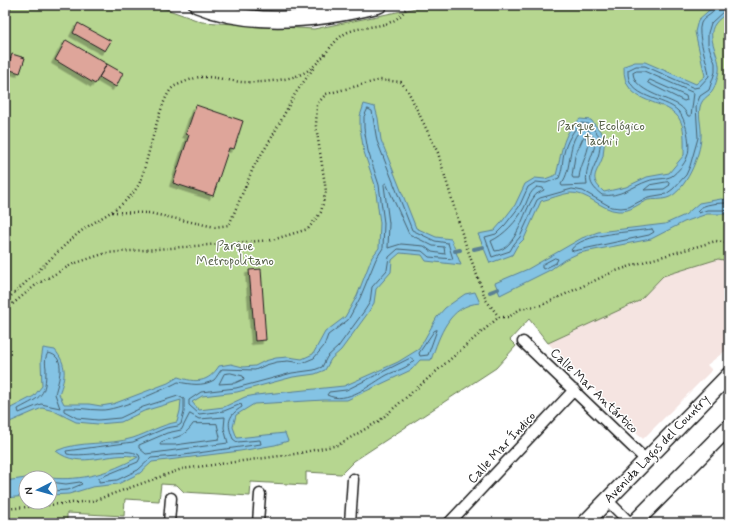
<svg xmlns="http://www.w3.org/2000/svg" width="734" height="528" viewBox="0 0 734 528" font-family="Mynerve,sans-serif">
  <defs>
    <filter id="shadow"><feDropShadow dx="-3.5" dy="3.5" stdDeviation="0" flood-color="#0004"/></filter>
  </defs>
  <rect width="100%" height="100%" fill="#fff"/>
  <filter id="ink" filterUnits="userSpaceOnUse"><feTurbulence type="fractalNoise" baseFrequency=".025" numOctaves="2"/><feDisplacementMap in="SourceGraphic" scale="8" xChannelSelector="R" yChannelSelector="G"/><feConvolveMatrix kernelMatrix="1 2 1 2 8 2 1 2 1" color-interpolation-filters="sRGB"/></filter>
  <g filter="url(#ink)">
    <path fill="#f5e4e1" d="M718,259L729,261V348L707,365L712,370L643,439L548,343L639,301L663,276Z"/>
    <path fill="#b6d690" stroke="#697956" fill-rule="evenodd" d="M5,5H155L202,22L314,29L431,5H729V261L718,259L663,276L639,301L548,343L529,319L510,340L516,346L496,368L354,461L341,474L306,472V485L251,482L250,496L184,492L177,485L161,484L159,501L125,499L124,516L67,513V523L33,521V523H5ZM26,478H50V502H26Z"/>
    <path fill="#84c3e4" stroke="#5a8094" d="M715,5H729V12C725,15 718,19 715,24C705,38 721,56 719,71C718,76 715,89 711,93C706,98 702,99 700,107C698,116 702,128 701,137C701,154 685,193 667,198C661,200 654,199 648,200C637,204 631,212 618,211C601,210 588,192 570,193C561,194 550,199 541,201L524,239L517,246L512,255L490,263L478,234L494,231L501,223L515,205L525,184L535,178L545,179L556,175C562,154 561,134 580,119L591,120L605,137C604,143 604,150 603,156C598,173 587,177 604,192L626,187L647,177L669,173L684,155C684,146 685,131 681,122C670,96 622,109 624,66L635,62H645L696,84L705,76L695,32L698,20Z
      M364,104L375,107L378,118L381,140L416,228L436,237L451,239L461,265L426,261L422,255L400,253L392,260L391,272L376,289L374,303L368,313L341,350L331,359L325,370L315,374L293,377L237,392L202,396L192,402L199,410L224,407L245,397L256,395L344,386L398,362L419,349L437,317L445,308L465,294L475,292L480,303C449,305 440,335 431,360H420L411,370L347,400H324L254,404L236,415L233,427L237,438L285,433L288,441L275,445L240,451L152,462L140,473L118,484L92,487L69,494L50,495V478C83,481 109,473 138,457C110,450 81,471 56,451C80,440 108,446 133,438C148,433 161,425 177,422L180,411L181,400L144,411L121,422L98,424L76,422L54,411L42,408L5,424V411L34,396L42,386L41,361L43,348L55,350C67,365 66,376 59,394L64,404H89L101,406L113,404L168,383L178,377C196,383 208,383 219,366L231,364L243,367L255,366L265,361L276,358L288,357L302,359L313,354L325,332L345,317L357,296L372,257L379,248L380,223L375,185L364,152L360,128V116Z
      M721,199L729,200V214H707L684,222L651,239L579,253L564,260L550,270L500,295L495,283L528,269L582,238L598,232L665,224L685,215L699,203Z
      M26,478V496L5,498V481Z"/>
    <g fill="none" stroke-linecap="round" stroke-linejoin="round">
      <path stroke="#465f6c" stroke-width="1" d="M717,5C716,14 704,16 701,23C696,35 708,62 709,76L699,87L694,88L645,66H636L628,70C626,99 665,97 678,111C686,118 692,147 687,157C685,164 677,172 672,176C665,180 655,178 648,181C633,186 619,198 602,195C584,181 591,175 598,157C600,151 600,144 601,138L589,124L581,123C573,130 566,143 564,153C562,161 563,169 559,178L546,183L536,182L528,187L519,207L505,225L496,234L485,237L492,257L510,251L514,244L520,237L537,200L540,198L572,189L583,191L611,207L621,208L629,207L648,197L666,194L673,189L686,175L690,166L698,138L696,106L700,96L709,90L715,72V63L708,44V33L711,23L725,10L729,9
        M637,71H644L694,93L691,116H688C686,112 683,108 680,106C667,97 634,92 633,73Z
        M650,80L686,96L687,100L684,101L648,83Z
        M368,109L372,111L377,141L412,230L435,241L448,243L453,259L429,257L422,251L398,249L389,257L387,270L372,287L370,302L365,310L338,347L327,357L322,367L314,370L292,373L236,388L201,392L189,400V405L199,414L224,411L241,404L242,407C227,416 227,424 233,439L237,442L260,440L261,444L177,456L151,458L138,470L117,480L99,482V478L138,462L140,458L139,455C128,446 85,458 67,454L66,451L133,442L166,428L178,426L181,424L184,412V399L178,396L143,407L120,418L98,420L77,418L64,411V408C76,407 88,410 101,410C116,411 163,390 178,382C190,384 202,387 214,380C217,377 219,372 222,369L255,370L266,365L277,362L288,361L302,363L314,358L324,346L328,335L348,320L360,298L376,259L383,248L384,223L379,185L368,151L364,128V117Z
        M583,128L587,129L596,140C593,158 584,167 587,185L562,186L561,184C574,169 565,141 583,128Z
        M585,137L589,142C588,155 580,165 579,178H573L572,176L575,156L583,138Z
        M668,182L670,185L664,189L644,190L650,185Z
        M386,183L409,234L433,246L444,247L445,254L432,252L424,246L401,244L388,248L389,223L384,185Z
        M537,187L543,188L544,190C541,192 536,193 534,197C523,211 517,250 495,251L491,241C504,235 517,221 524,208C528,200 529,192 537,187Z
        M729,203C720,203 703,203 697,211L699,213L707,210H729
        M652,229L654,232L649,235L574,251L571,250C581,233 633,232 652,229Z
        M555,258L558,259L556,263L544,269L542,268V265Z
        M437,330L428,355L420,356L419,353L434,331Z
        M48,353C68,356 58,382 55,394L60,408L41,404L19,413L18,409C42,396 46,397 46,368C45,363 45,357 48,353Z
        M411,358L414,360C407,369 397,370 387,375C371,384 347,405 327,395L329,392L346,390Z
        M231,373L243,376L244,379L235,383L219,384L224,374Z
        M190,414L199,419L225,417L224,428L228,443L146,454L139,448V445L167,433L181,430Z
        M217,424L220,437L219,439L175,445H160L161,442C176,436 183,439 193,424Z
        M50,482L66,484L80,482L82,484L68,490L50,491"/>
      <path stroke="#5a8094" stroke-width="4" d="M474,249L483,247
        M455,251L460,250
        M490,292L498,289"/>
    </g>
    <path fill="#dea59a" stroke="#1c1c1c" filter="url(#shadow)" d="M78,23L111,41L105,51L73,33Z
      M66,40L107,64L95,84L55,60Z
      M12,54L25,58L20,73L7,69Z
      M107,64L123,73L116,87L99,77Z
      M196,105L243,121L234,149L229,148L213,196L173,183L189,135L186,134Z
      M261,269L266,340L255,341L249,270Z"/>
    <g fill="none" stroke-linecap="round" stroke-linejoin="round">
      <g stroke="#1c1c1c" stroke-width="8">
        <path id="lane" d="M5,13L8,5"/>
      </g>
      <g stroke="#1c1c1c" stroke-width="13">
        <path id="street" d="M523,342L646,460
          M607,500L630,523
          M169,523L171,498
          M258,523L260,494
          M350,523L353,479
          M449,523L574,390"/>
      </g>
      <g stroke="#1c1c1c" stroke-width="18">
        <path id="secondary" d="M197,5C254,28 320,20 379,5
          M585,523L729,375
          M634,523L729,427"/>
      </g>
      <path stroke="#1c1c1c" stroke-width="2.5" stroke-dasharray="1 3" stroke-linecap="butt" d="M112,212L149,213L215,227L229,225L254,166L271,139L295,94L315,66
        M5,301C29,281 50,258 74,237C95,218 127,209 140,182C148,163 160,93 175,86C182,83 193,78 200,77C214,76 229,81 242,82C259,83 283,81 299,75C323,66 330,40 348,32C371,23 395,31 408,5
        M5,313L9,307L37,284L73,264L106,253L272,240L308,229L321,212L326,191L316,126L317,104L326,94L380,80L401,82L408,91L438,153L464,240L486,300L499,317L379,421L338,445L295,454L182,469L93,501L5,509
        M499,317H509L520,309L542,305L613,272L643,262L716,241L729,243"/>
      <use href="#lane" stroke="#fff" stroke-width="5"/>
      <use href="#street" stroke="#fff" stroke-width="10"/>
      <use href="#secondary" stroke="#fff" stroke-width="15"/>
    </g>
  </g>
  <g text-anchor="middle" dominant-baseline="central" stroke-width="3" stroke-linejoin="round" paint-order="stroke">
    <g font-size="13" fill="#525d45" stroke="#fff">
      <text x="601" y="126">Parque Ecológico<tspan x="601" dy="15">Tachi'i</tspan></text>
      <text x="235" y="246">Parque<tspan x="235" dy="15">Metropolitano</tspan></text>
    </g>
    <g font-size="13" fill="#1c1c1c" stroke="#fff">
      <text transform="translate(594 391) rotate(44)">Calle Mar Antártico</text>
      <text transform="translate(502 448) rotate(-47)">Calle Mar Índico</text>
      <text transform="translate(657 449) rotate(-46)">Avenida Lagos del Country</text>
    </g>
  </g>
  <rect width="734" height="528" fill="none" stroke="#fff" stroke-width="20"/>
  <rect x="10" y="10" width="714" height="508" fill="none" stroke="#1c1c1c" stroke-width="1.5" filter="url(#ink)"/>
  <g transform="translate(38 490) rotate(264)"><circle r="19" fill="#ffffff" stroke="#a4a4a4"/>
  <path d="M0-3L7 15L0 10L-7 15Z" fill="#1f6fb2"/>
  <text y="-6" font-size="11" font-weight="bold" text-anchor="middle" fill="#1c1c1c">N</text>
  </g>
</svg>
